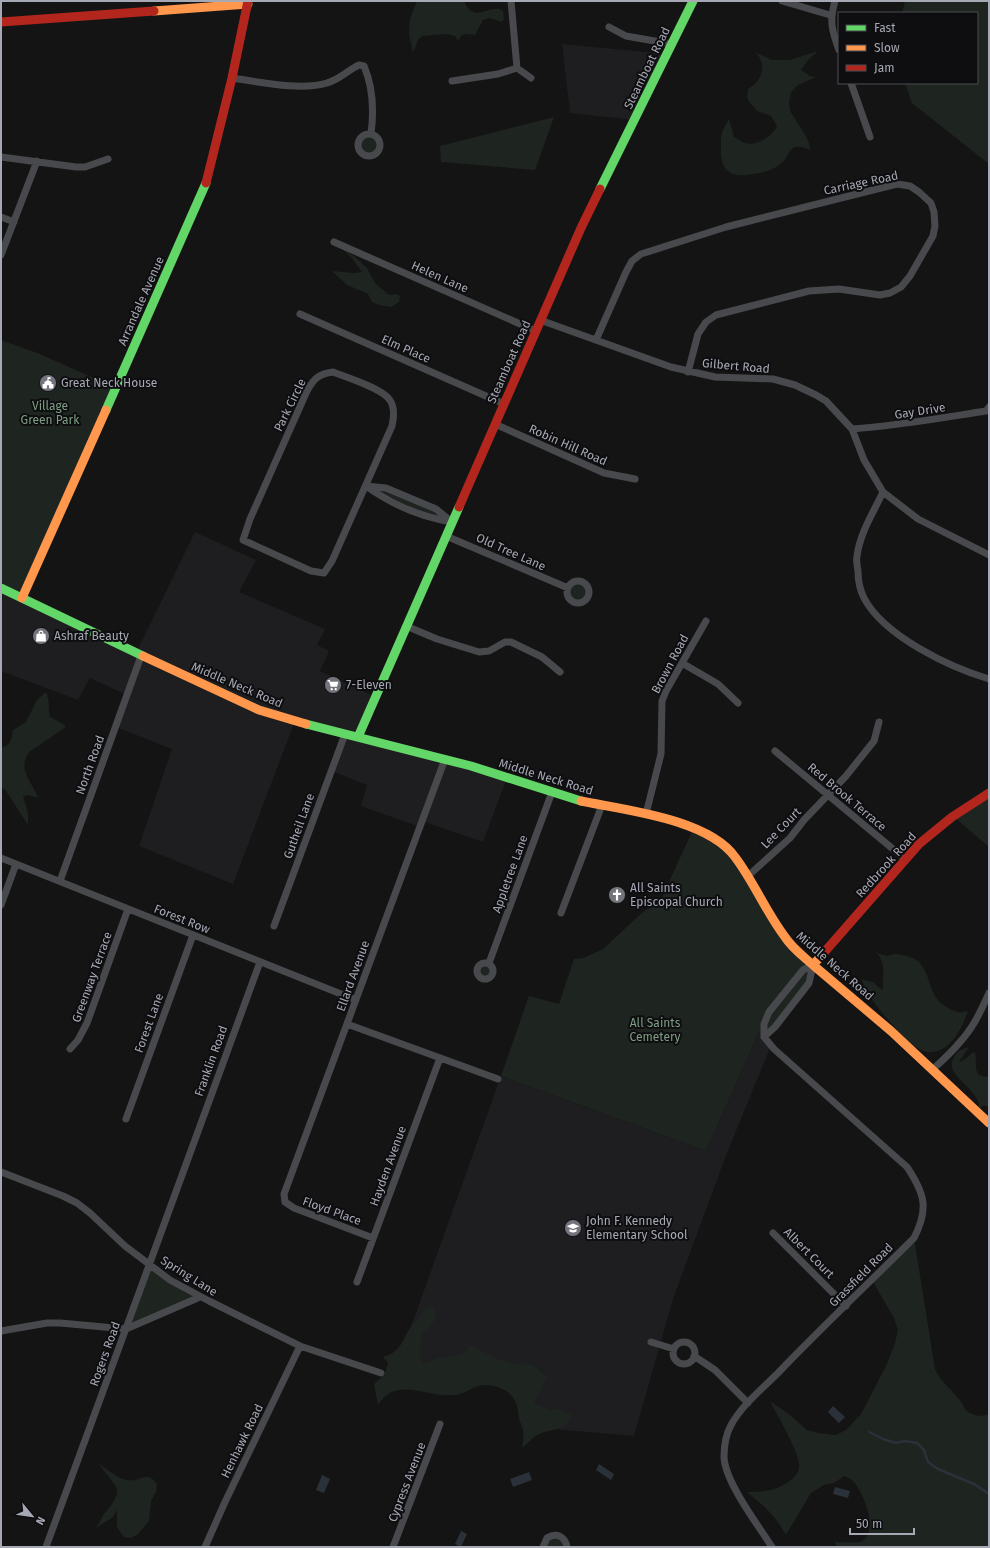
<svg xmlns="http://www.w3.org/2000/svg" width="990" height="1548" viewBox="0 0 990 1548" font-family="'Fira Sans',sans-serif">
  <rect width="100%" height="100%" fill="#141414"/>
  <path fill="#1e1e20" d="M562,44L667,54L634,120L570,113Z
    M195,532L256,560L239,592L325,629L317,645L329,651L320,671L375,697L358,737L507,778L483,842L422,821L420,827L361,806L367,785L332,771L345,734L295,721L233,884L139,846L172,749L116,727L127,695L90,678L78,700L1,671V588L136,653Z
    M762,1025L770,1048L725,1158L673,1299L634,1436L531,1427L528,1387L398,1363L501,1076L706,1151Z"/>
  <path fill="#1e241f" d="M417,1H464C474,26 491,2 503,11L504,19L502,22L490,18L483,20L475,35L465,34L462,35L458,41L455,36L447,34L422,36L418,40L413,53L409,34L410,19Z
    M905,1H989V164L912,103L905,83H977V13H902Z
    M818,51L808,60L801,70L810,76L816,77L798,85L791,92L789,102L790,111L804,133L809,143L810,150C806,148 800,146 795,147C788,150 787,159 782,163C773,170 764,173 753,174C733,178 721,173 721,151C721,133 720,135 729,119L734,137C739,140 745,144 751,144C762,142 773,135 777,126L771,116L757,111L750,103L747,97L748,89C762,81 768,65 755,52L772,60H790Z
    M554,117L535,170L441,162L440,146Z
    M360 145a9 9 0 1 1 18 0a9 9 0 1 1-18 0Z
    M342,249L355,257L367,268L375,283L389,295L396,294L400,296L399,302L391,307L379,305L372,302L368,294L347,285L332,271L354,273L362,272L352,258Z
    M1,340L40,354L116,388L22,598L1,588Z
    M371,488C396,492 425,505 445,519C423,515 390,501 371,488Z
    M569 592a9 9 0 1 1 18 0a9 9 0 1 1-18 0Z
    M46,692C50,700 48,708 50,717L63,724L66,727L29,752C17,771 32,781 38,798L28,795L23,796L28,813V825L6,791L1,787V748C10,746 12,739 13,730L26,722L37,700Z
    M989,793V847L954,817Z
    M694,827L721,844L780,932L813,964L767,1014L706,1151L501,1076L529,996L559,1004L574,959L584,958L603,949L643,912L660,902Z
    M876,951C878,953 881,955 884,955C889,957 891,954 896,954C902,954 915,958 919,962C934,980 926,996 950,1009C957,1013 961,1013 968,1011C962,1028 950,1054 928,1052C916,1051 899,1033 892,1024C880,1011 867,995 861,979L873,982L877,986L883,990C882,973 887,966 876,951Z
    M478 971a7 7 0 1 1 14 0a7 7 0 1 1-14 0Z
    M811,968L807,983L765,1034L770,1014L804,972Z
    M969,1047L959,1062C965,1061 969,1054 975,1052C977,1059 974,1067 978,1074L985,1077L989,1076V1107L984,1105L979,1108C981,1089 942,1076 954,1057C957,1051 962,1049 969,1047Z
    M914,1238L935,1369C941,1382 950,1388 959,1399C962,1402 964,1409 968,1412C974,1416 982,1417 989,1414V1547H837L835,1542C839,1542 857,1543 860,1542C881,1533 863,1491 852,1480C850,1478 846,1477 844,1476L834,1483L824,1485L811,1493L786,1535C774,1514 765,1507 747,1492C761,1492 776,1491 788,1482C793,1479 797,1475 799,1468C802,1456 776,1413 770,1401L790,1415L807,1430L819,1433L836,1435L846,1430L861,1414L887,1364L895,1343L898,1330L894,1318L872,1280Z
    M151,1268L195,1296L129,1326Z
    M433,1307L436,1311C436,1321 431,1328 422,1334L420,1355L423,1364C430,1363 434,1359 440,1358C452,1354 464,1358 470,1345L497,1359L513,1364L528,1363L537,1368L547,1377L534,1403L550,1410L558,1409L571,1414C570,1431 548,1429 537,1435C532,1438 527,1444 522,1448C523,1442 524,1435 523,1430C522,1426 520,1422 519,1418C518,1413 518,1407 516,1403C511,1390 497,1385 483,1385C473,1386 466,1393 457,1395C454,1395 449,1395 445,1395C420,1394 395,1378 378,1405L374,1384L385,1374L388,1363L383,1357C402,1352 402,1339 412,1325C417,1319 422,1314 426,1308Z
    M99,1464C107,1469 117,1478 126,1480C140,1483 147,1469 157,1484L156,1492L151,1501L149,1521L138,1534L131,1538L124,1537L117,1527V1510L112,1518L96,1528L104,1514L112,1504L117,1494V1488Z
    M551,1538L560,1539L564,1547H545Z"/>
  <path fill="#2b3138" d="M833,1406L845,1417L839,1423L828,1412Z
    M599,1464L614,1474L611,1480L596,1470Z
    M529,1472L532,1480L513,1487L510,1479Z
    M322,1475L330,1479L324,1493L316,1490Z
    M835,1487L850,1491L848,1498L833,1494Z
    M461,1531L467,1534L461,1547L455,1544Z"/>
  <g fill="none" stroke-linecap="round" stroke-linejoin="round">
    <path stroke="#2b3138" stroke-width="2.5" d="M869,1432L883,1439L896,1443L905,1441L917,1443L924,1450L928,1462L938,1469L974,1484L989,1494"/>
    <path stroke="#48494c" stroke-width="7" d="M782,1L830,15
      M835,1C829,21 832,31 839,50
      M609,27L626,36L672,44
      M517,68L531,78
      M232,78C260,82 301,91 327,83C339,80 348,70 359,65L364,66C373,87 374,111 371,134
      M452,81L498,74L517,68L511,1
      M851,83L870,137
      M358 145a11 11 0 1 1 22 0a11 11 0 1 1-22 0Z
      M1,157L76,167H85L108,159
      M1,217L14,222
      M334,242L536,331
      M1,255L37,161
      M300,314L504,404
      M540,320L671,367L715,377L773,379L795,385L816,395L826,401L852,429L864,460L883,492L918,519L989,555
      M596,340L626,272L632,261L641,254L726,227L897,184L910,186L919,192L931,203L934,212L935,226L933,236L910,276L901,287L890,293L880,295L839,289L809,291L716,315L706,322L698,334L688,372
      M333,372C346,377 381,388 389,399C395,406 394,417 392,426L332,561L324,573L311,571L243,540L250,519L307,391C314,378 319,374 333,372Z
      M495,424L604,473L635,479
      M852,429C897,426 941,418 986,411L989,407
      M366,486L386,488L436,509L452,522C421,517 391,504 366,486Z
      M883,492C873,513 860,533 857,556C856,561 857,566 858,571C858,580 860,590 864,598C884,636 949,667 989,679
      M446,536L568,588
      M567 592a11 11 0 1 1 22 0a11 11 0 1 1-22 0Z
      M406,626L437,639L479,652L489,651L505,642H511L542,657L560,672
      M682,663L718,684L738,703
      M775,751L905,859
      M646,814L661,754L662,701L666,691L706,621
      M1,858L356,1000
      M748,876L790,838L804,820L846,776L874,741L879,722
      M60,881L141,656
      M1,905L16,864
      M561,913L602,805
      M274,926L345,734
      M477 971a8 8 0 1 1 16 0a8 8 0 1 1-16 0Z
      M489,963L552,792
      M347,1024L498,1079
      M764,1037L775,1027L809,983L813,965
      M70,1049L78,1040L87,1023L128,909
      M933,1069C942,1061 952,1052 960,1042C973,1028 981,1011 989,993
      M126,1119L193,935
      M1,1172L63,1196L77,1203L90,1213L125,1246L170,1280L209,1301L300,1346L381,1373
      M773,1233L846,1306
      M373,1238L294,1208L285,1202L284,1194L445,759
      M357,1282L440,1058
      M1,1331L47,1323H60L126,1329L200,1297
      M651,1342L674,1349
      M673 1353a11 11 0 1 1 22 0a11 11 0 1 1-22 0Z
      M694,1356L715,1370L748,1403
      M46,1547L260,962
      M205,1547L225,1502L300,1346
      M393,1547L440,1424
      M543,1547L547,1538C556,1532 565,1536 567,1547
      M772,1547C758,1525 725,1482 724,1457C724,1446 726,1434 731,1425C742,1405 762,1389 778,1373C822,1327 869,1283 914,1238C929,1209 925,1194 907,1167L774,1049L764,1037V1024L769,1012L803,970L813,965"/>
    <path stroke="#63d668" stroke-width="9" d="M600,189L693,1
      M106,410L206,183
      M1,588L143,656
      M306,724L471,766L581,801
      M358,737L459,507"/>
    <path stroke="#ff974d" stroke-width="9" d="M154,11L248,4
      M22,598L106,410
      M143,656L259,710L306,724
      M581,801C625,810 708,819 735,857C754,882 766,912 785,937C792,948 803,956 813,965
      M821,956L813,965L891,1031L989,1123"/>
    <path stroke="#b3261e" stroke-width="9" d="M1,22L154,11
      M206,183L232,78L248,1
      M459,507L581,228L600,189
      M821,956L919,844L952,817L989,793"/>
  </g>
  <defs>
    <g id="civic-disc" transform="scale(0.9)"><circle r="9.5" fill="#73747c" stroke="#0e0e10"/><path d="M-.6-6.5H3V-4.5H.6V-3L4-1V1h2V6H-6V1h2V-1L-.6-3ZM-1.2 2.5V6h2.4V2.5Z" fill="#fff"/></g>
    <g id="shop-disc" transform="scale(0.9)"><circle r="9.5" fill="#73747c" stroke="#0e0e10"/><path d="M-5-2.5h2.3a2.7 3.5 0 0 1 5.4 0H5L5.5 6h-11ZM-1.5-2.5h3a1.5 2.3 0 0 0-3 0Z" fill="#fff"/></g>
    <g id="supermarket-disc" transform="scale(0.9)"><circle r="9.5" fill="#73747c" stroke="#0e0e10"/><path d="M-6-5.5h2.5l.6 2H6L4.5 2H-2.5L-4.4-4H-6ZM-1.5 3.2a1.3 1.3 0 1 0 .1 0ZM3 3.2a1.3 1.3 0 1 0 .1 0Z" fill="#fff"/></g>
    <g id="church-disc" transform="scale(0.9)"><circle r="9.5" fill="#73747c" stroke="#0e0e10"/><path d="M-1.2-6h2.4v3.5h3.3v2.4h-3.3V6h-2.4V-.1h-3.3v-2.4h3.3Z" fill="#fff"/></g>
    <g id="school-disc" transform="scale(0.9)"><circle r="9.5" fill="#73747c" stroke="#0e0e10"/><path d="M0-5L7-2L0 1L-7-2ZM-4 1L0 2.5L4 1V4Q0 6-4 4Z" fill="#fff"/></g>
  </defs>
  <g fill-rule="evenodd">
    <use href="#civic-disc" x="48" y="383"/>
    <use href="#shop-disc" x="41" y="636"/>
    <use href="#supermarket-disc" x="333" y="685"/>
    <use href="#church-disc" x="617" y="895"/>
    <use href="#school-disc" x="573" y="1228"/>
  </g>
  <g text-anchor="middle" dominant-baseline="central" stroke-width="4" stroke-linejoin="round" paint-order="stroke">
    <g font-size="12" fill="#a6a8b4" stroke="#0e0e10">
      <text transform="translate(647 68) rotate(-64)">Steamboat Road</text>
      <text transform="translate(861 183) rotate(-12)">Carriage Road</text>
      <text transform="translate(440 277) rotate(24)">Helen Lane</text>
      <text transform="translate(141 301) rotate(-66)">Arrandale Avenue</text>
      <text transform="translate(406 349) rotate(24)">Elm Place</text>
      <text transform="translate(509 362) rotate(-66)">Steamboat Road</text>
      <text transform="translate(736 366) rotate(5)">Gilbert Road</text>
      <text transform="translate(290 405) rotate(-64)">Park Circle</text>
      <text transform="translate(920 411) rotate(-9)">Gay Drive</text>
      <text transform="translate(568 445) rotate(24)">Robin Hill Road</text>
      <text transform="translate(511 552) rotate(24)">Old Tree Lane</text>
      <text transform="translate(670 664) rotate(-62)">Brown Road</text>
      <text transform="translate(237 685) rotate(23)">Middle Neck Road</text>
      <text transform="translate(90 765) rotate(-70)">North Road</text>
      <text transform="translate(546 777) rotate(17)">Middle Neck Road</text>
      <text transform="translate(847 797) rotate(40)">Red Brook Terrace</text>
      <text transform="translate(299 826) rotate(-70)">Gutheil Lane</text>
      <text transform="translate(781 828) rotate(-46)">Lee Court</text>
      <text transform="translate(886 865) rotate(-48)">Redbrook Road</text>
      <text transform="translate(510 874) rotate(-70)">Appletree Lane</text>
      <text transform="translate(182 919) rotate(22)">Forest Row</text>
      <text transform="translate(835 966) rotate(41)">Middle Neck Road</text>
      <text transform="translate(353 976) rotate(-70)">Ellard Avenue</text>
      <text transform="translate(92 977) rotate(-70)">Greenway Terrace</text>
      <text transform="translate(149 1023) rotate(-70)">Forest Lane</text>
      <text transform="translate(211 1061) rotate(-70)">Franklin Road</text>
      <text transform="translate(388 1166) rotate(-70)">Hayden Avenue</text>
      <text transform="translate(332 1211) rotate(20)">Floyd Place</text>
      <text transform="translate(809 1253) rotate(45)">Albert Court</text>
      <text transform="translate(861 1275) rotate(-45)">Grassfield Road</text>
      <text transform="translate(189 1276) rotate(32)">Spring Lane</text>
      <text transform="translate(105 1354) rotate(-70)">Rogers Road</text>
      <text transform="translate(242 1441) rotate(-64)">Henhawk Road</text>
      <text transform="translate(407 1482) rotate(-69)">Cypress Avenue</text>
    </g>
    <g font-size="12" fill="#a6a8b4" stroke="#0e0e10" text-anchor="start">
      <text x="61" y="383">Great Neck House</text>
      <text x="54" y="636">Ashraf Beauty</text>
      <text x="346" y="685">7-Eleven</text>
      <text x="630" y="888">All Saints<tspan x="630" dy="14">Episcopal Church</tspan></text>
      <text x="586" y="1221">John F. Kennedy<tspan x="586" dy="14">Elementary School</tspan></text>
    </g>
    <g font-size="12" fill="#7e9e84" stroke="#0e0e10">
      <text x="50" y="406">Village<tspan x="50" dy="14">Green Park</tspan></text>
      <text x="655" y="1023">All Saints<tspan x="655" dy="14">Cemetery</tspan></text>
    </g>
  </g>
  <rect width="990" height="1548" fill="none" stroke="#a6a8b4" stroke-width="4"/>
  <rect x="838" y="12" width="140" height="72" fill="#0e0e10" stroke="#4b4c52"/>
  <rect x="846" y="25" width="20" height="6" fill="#63d668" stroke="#4b4c52"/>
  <text x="874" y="32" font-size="12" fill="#a6a8b4">Fast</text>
  <rect x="846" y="45" width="20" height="6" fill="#ff974d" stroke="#4b4c52"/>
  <text x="874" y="52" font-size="12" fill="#a6a8b4">Slow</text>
  <rect x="846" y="65" width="20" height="6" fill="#b3261e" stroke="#4b4c52"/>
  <text x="874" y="72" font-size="12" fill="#a6a8b4">Jam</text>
  <g transform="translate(32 1516) rotate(119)" stroke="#0e0e10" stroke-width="3" paint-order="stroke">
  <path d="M0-3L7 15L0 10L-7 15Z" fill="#a6a8b4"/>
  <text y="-6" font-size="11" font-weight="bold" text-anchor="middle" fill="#a6a8b4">N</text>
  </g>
  <path d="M850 1528v6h64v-6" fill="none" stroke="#a6a8b4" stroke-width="2"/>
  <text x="856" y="1528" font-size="12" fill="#a6a8b4" stroke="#0e0e10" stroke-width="3" paint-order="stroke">50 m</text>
</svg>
